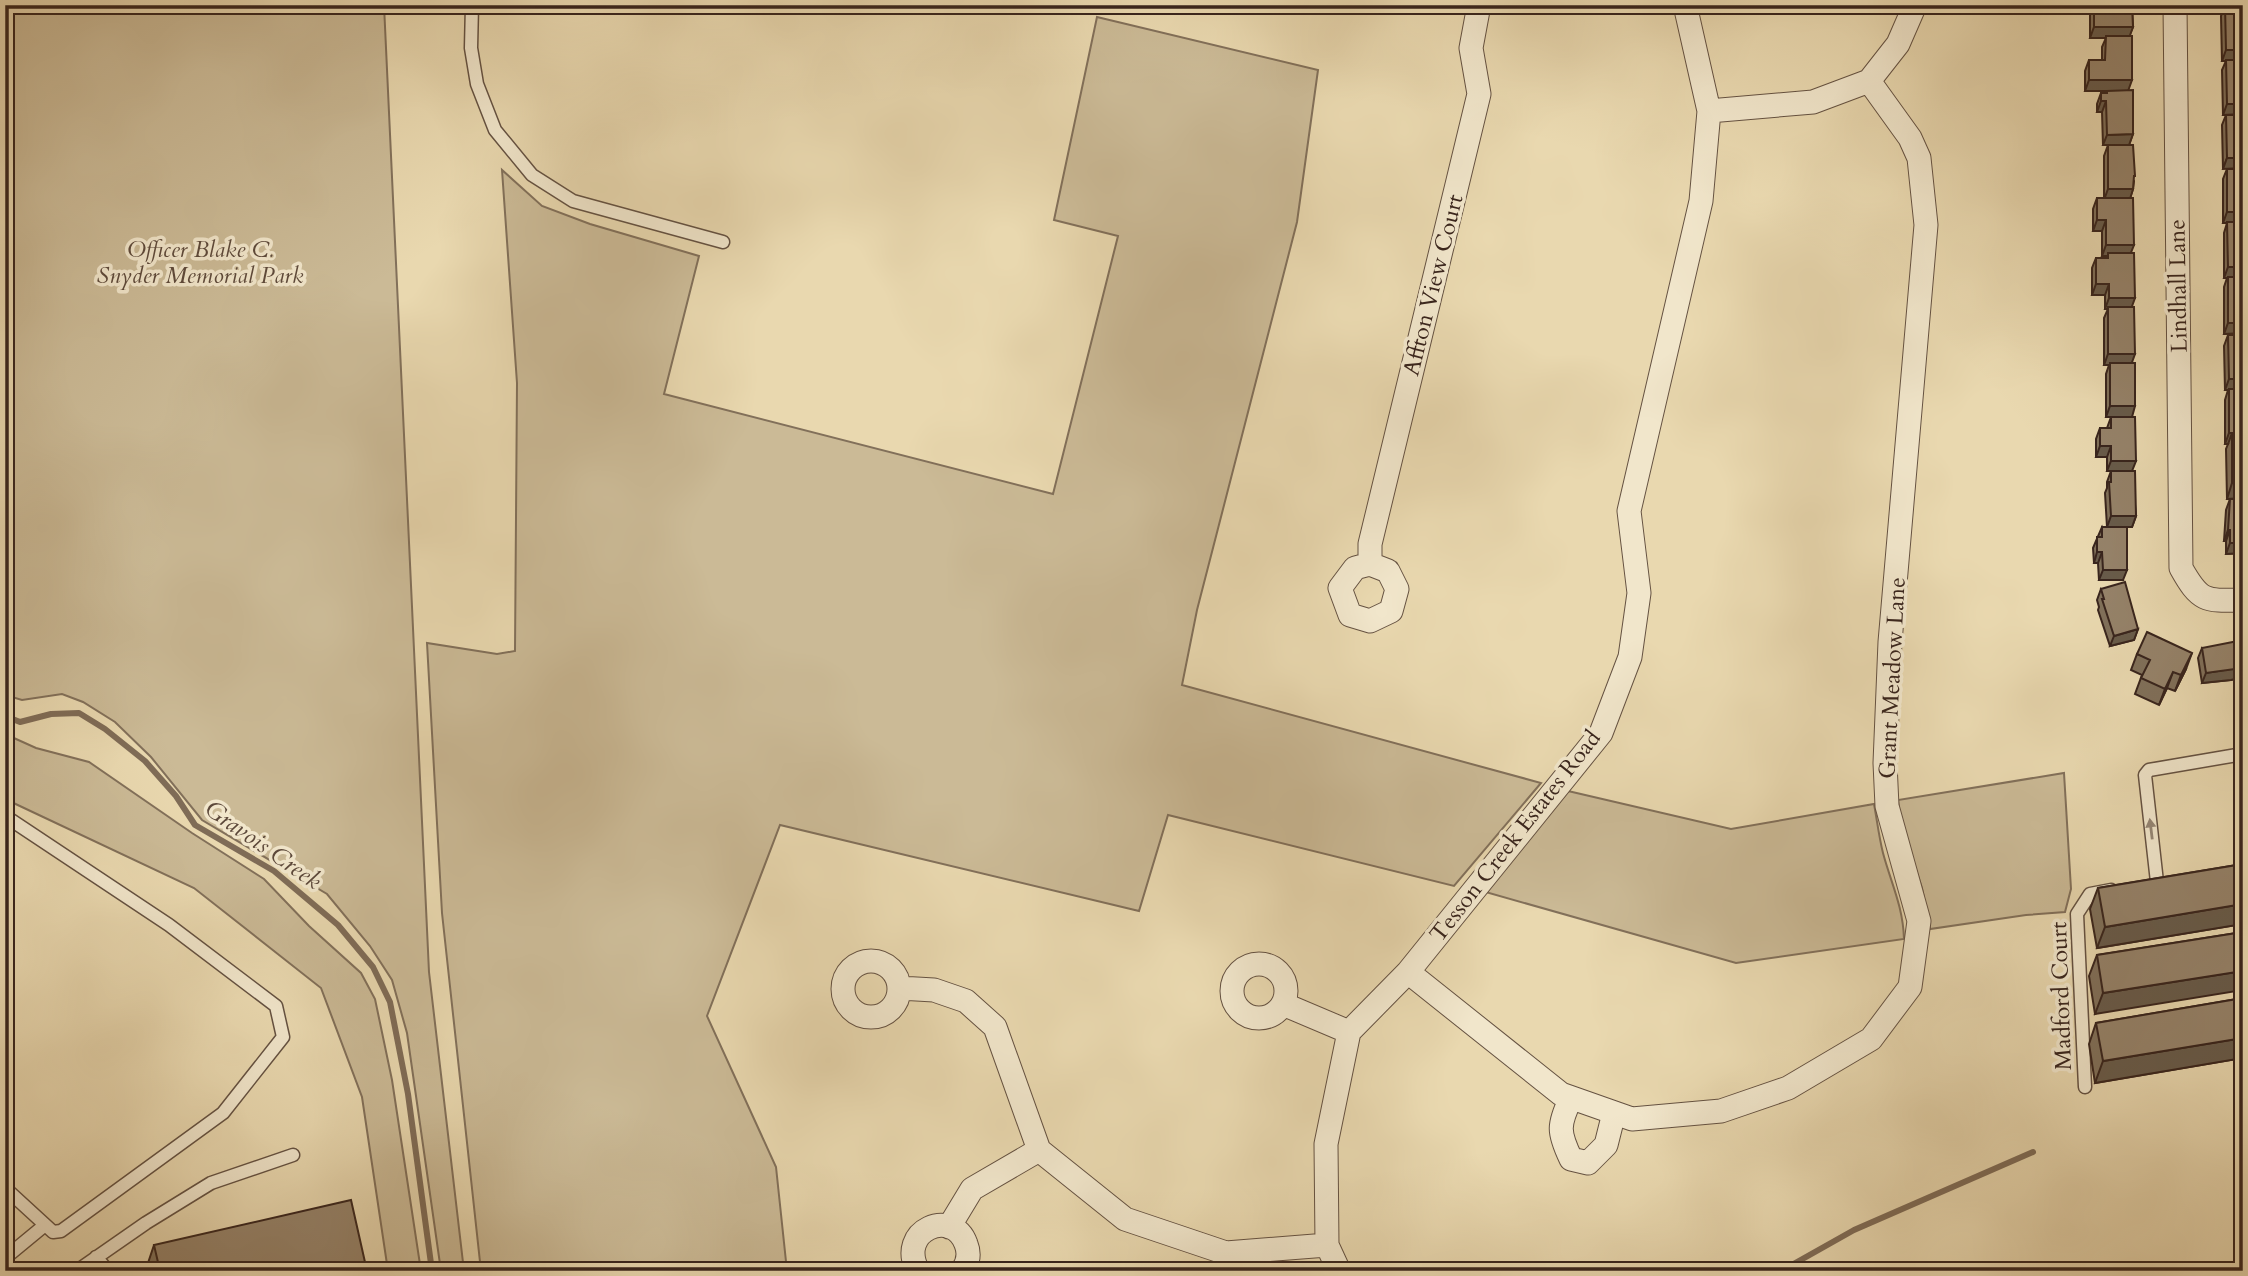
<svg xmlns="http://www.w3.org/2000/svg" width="2248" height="1276" viewBox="0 0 2248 1276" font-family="Cardo,serif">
  <rect width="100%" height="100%" fill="#e9d8af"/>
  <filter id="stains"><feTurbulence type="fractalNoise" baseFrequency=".00286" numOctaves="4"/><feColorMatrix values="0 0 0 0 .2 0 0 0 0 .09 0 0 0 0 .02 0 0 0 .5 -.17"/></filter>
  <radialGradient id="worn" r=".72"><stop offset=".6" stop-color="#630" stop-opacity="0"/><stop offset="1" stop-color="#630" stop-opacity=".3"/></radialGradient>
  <path fill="#cbba96" stroke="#82705a" stroke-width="2" d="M5,5H384L429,972L464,1271H441L407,1033L392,980L370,946L327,894L202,820L151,757L115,722L83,702L62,694L22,700L5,695Z
    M1097,17L1318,70L1297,222L1197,610L1182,685L1541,783L1454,886L1168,815L1139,911L780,825L707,1016L776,1167L787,1271H481L442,913L427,643L497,654L515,651L517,383L502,170L542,206L590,224L699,256L664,394L1053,494L1118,236L1054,220Z
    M5,734L36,748L89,762L192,833L264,879L309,926L361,973L375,999L392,1080L421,1271H388L362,1097L321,988L194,888L5,799Z
    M2064,773L2071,889L2065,912L2026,915L1930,929L1922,888L1901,825L1898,800Z
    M1568,791L1731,829L1874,804C1877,820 1879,837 1883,853C1891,883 1903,906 1904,939L1736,963L1482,891Z"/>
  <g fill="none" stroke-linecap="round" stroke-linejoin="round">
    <path stroke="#7f6c57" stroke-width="6" d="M5,716L20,722L51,714L79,713L105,729L145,761L176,796L195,825L274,871L338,925L373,967L390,1002L408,1094L432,1271
      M1781,1271L1854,1230L2033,1152"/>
    <g stroke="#655242" stroke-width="15">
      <path id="lane" d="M472,5L471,48L477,84L495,130L532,175L573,201L723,242
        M5,816L169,925L276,1006L283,1037L223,1113L61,1231L53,1232L5,1188
        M2157,882L2145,775L2149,770L2243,754
        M2085,1087L2077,914L2090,894L2111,890
        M96,1257L108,1271
        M5,1258L45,1225
        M77,1271L146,1223L211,1183L293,1155"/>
    </g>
    <g stroke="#655242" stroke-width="25">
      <path id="street" d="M2175,5L2181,568C2200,602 2205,601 2243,600
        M1709,111L1813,102L1869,81L1898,44L1915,5
        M1370,564V544L1479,94L1471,48L1479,5
        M1370,564L1388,571L1397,589L1391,611L1370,621L1350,615L1340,588L1355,568Z
        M843 989a28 28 0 1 1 56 0a28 28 0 1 1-56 0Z
        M1232 991a27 27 0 1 1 54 0a27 27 0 1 1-54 0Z
        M1408,972L1561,1094L1632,1119L1721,1111L1788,1088L1871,1039L1910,987L1919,921L1887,806L1885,763L1890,642L1926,225L1919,158L1910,138L1869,81
        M899,988L934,990L966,1001L995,1027L1039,1150L1125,1219L1226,1253L1327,1245
        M1283,1004L1349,1032
        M1571,1098C1558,1125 1558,1132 1571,1159L1588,1163L1606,1145L1614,1113
        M949,1227L972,1189L1039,1150
        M918,1271C896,1230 953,1207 966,1244C970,1254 968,1263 962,1271
        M1339,1271L1327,1245L1326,1144L1349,1032L1408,972L1601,733L1630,657L1639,593L1629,511L1701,201L1709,111L1685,5"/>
    </g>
    <use href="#lane" stroke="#f1e6cb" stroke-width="12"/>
    <use href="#street" stroke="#f1e6cb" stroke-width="23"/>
  </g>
  <path fill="#80705a" stroke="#39251d" stroke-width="2" d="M2090,5H2132L2133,27L2129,36L2128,90L2133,134L2129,145H2103L2102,112H2097V104L2101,93H2106L2107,91H2116H2085V71L2089,60H2102V47L2106,38H2090Z
    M2222,5H2243V114L2223,115L2222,70L2226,61H2222L2221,16L2225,6Z
    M2226,115H2243L2223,169L2222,125Z
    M2108,145L2134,181L2133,189L2130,198L2132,471L2136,516L2132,527H2107L2105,493L2107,488V482L2111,471H2107V457H2096V439L2100,428H2107L2111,417H2106V374L2109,365H2104V318L2108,309H2105V295H2092V268L2096,258H2107L2108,256H2102V231H2093V209L2097,198H2104V156Z
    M2227,169H2243V333L2224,334V287L2227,278H2224V233L2227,223H2223V179Z
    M2228,335L2243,553L2226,554V541H2224L2226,510L2230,499H2227L2226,449L2228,444H2225V400L2228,390H2225L2224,346Z
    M2102,527L2123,580H2099L2098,563H2094L2093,548Z
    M2101,589L2138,629L2134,640L2110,646L2098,610L2099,607L2097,600Z
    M2202,648L2231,680L2202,683L2198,658Z
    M2137,654L2186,669L2175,691L2167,688L2159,705L2135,694L2142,675L2131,670Z
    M2243,864V924L2097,948L2090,909L2098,888Z
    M2243,932L2095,1014L2089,976L2097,955Z
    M2243,998V1058L2095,1083L2089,1044L2096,1023Z
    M154,1245L367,1271H148L147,1266Z"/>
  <path fill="#685b4a" stroke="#39251d" stroke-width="2" d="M2094,27H2133L2129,38H2090Z
    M2226,50H2243V61H2222Z
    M2089,80H2132L2128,91H2085Z
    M2101,101H2106L2102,112H2097Z
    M2227,104H2243V114L2223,115Z
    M2133,134L2129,145H2103L2107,135Z
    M2227,158H2243V168L2223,169Z
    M2108,189H2133L2130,199L2104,200Z
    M2227,212H2243V223H2223Z
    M2097,220H2106L2102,231H2093Z
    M2106,245H2134L2130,255L2108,253V256H2102Z
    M2228,267H2243V278H2224Z
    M2096,284H2109L2105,295H2092Z
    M2109,298H2135L2131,309H2105Z
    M2228,323H2243V333L2224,334Z
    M2108,354H2135L2131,365H2104Z
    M2229,379H2243V390H2225Z
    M2110,406H2135L2132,417H2106Z
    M2229,433H2232L2228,444H2225Z
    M2100,446H2111L2107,457H2096Z
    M2111,461H2136L2132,471H2107Z
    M2232,483H2243V498L2227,499Z
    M2111,516H2136L2132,527H2107Z
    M2228,530H2230L2226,541H2224Z
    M2230,543H2243V553L2226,554Z
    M2097,552H2102L2098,563H2094Z
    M2103,570H2127L2123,580H2099Z
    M2138,629L2134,640L2110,646L2114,636Z
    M2192,653L2186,669L2175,691L2181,675Z
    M2243,667V677L2231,680L2202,683L2206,673Z
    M2173,672L2167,688L2159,705L2165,689Z
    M2243,904V924L2097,948L2105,927Z
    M2243,971V990L2095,1014L2103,993Z
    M2243,1038V1058L2095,1083L2103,1061Z"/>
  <path fill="#958269" stroke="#39251d" stroke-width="2" d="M2094,5H2132L2133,27H2094Z
    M2225,5H2243V50H2226Z
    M2106,36H2132V80H2089V60H2105Z
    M2226,60H2243V104H2227Z
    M2133,90V134L2107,135L2106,101H2101V93H2107V91Z
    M2226,115H2243V158H2227Z
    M2108,145H2133L2135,176H2134L2133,189H2108Z
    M2227,169H2243V212H2227Z
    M2097,198H2133L2134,245H2106V220H2097Z
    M2227,222H2243V267H2228Z
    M2108,253H2134L2135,298H2109V284H2096V258H2108Z
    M2228,277H2243V323H2228Z
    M2108,307H2134L2135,354H2108Z
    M2228,335H2243V379H2229Z
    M2110,363H2135V406H2110Z
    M2229,389H2243V433H2229Z
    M2111,417H2135L2136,461H2111V446H2100V428H2111Z
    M2232,433H2243V483H2232Z
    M2111,471H2135L2136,516H2111L2109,482H2111Z
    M2230,499H2243V543H2230V530H2228Z
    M2102,527H2127V570H2103L2102,552H2097V537H2102Z
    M2125,582L2138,629L2114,636L2102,599H2104L2101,589Z
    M2147,632L2192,653L2181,675L2173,672L2165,689L2141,678L2150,660L2137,654Z
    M2243,640V667L2235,669L2206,673L2202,648Z
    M2243,864V904L2105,927L2098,888Z
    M2243,932V971L2103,993L2097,955Z
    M2243,998V1038L2103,1061L2096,1023Z
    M351,1200L367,1271H160L154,1245Z"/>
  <defs><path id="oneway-solid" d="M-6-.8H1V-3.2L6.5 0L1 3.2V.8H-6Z" transform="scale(1.75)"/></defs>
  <use fill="#958674" href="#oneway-solid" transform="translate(2151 829) rotate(-97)"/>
  <g text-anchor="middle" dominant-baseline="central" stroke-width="7" stroke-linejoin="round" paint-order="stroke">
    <g font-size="23" font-style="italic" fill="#5e4a3b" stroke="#f1e6cb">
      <text x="200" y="249">Officer Blake C.<tspan x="200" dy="26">Snyder Memorial Park</tspan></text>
    </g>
    <g font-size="23" fill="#39251d" stroke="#f1e6cb">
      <text transform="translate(1433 285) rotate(-76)">Affton View Court</text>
      <text transform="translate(2178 286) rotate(-91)">Lindhall Lane</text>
      <text transform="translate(1892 678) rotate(-87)">Grant Meadow Lane</text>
      <text transform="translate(1515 836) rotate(-52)">Tesson Creek Estates Road</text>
      <text transform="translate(2061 996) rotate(-92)">Madford Court</text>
    </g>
    <g font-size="24" font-style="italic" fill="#5c483a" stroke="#f1e6cb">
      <text transform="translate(263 845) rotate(35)">Gravois Creek</text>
    </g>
  </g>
  <rect width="2248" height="1276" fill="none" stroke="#e9d8af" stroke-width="28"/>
  <rect x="7" y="7" width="2234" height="1262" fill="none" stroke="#39251d" stroke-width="3.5"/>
  <rect x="14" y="14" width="2220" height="1248" fill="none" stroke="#39251d" stroke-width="2"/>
  <rect width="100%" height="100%" filter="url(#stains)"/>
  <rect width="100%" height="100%" fill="url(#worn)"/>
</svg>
